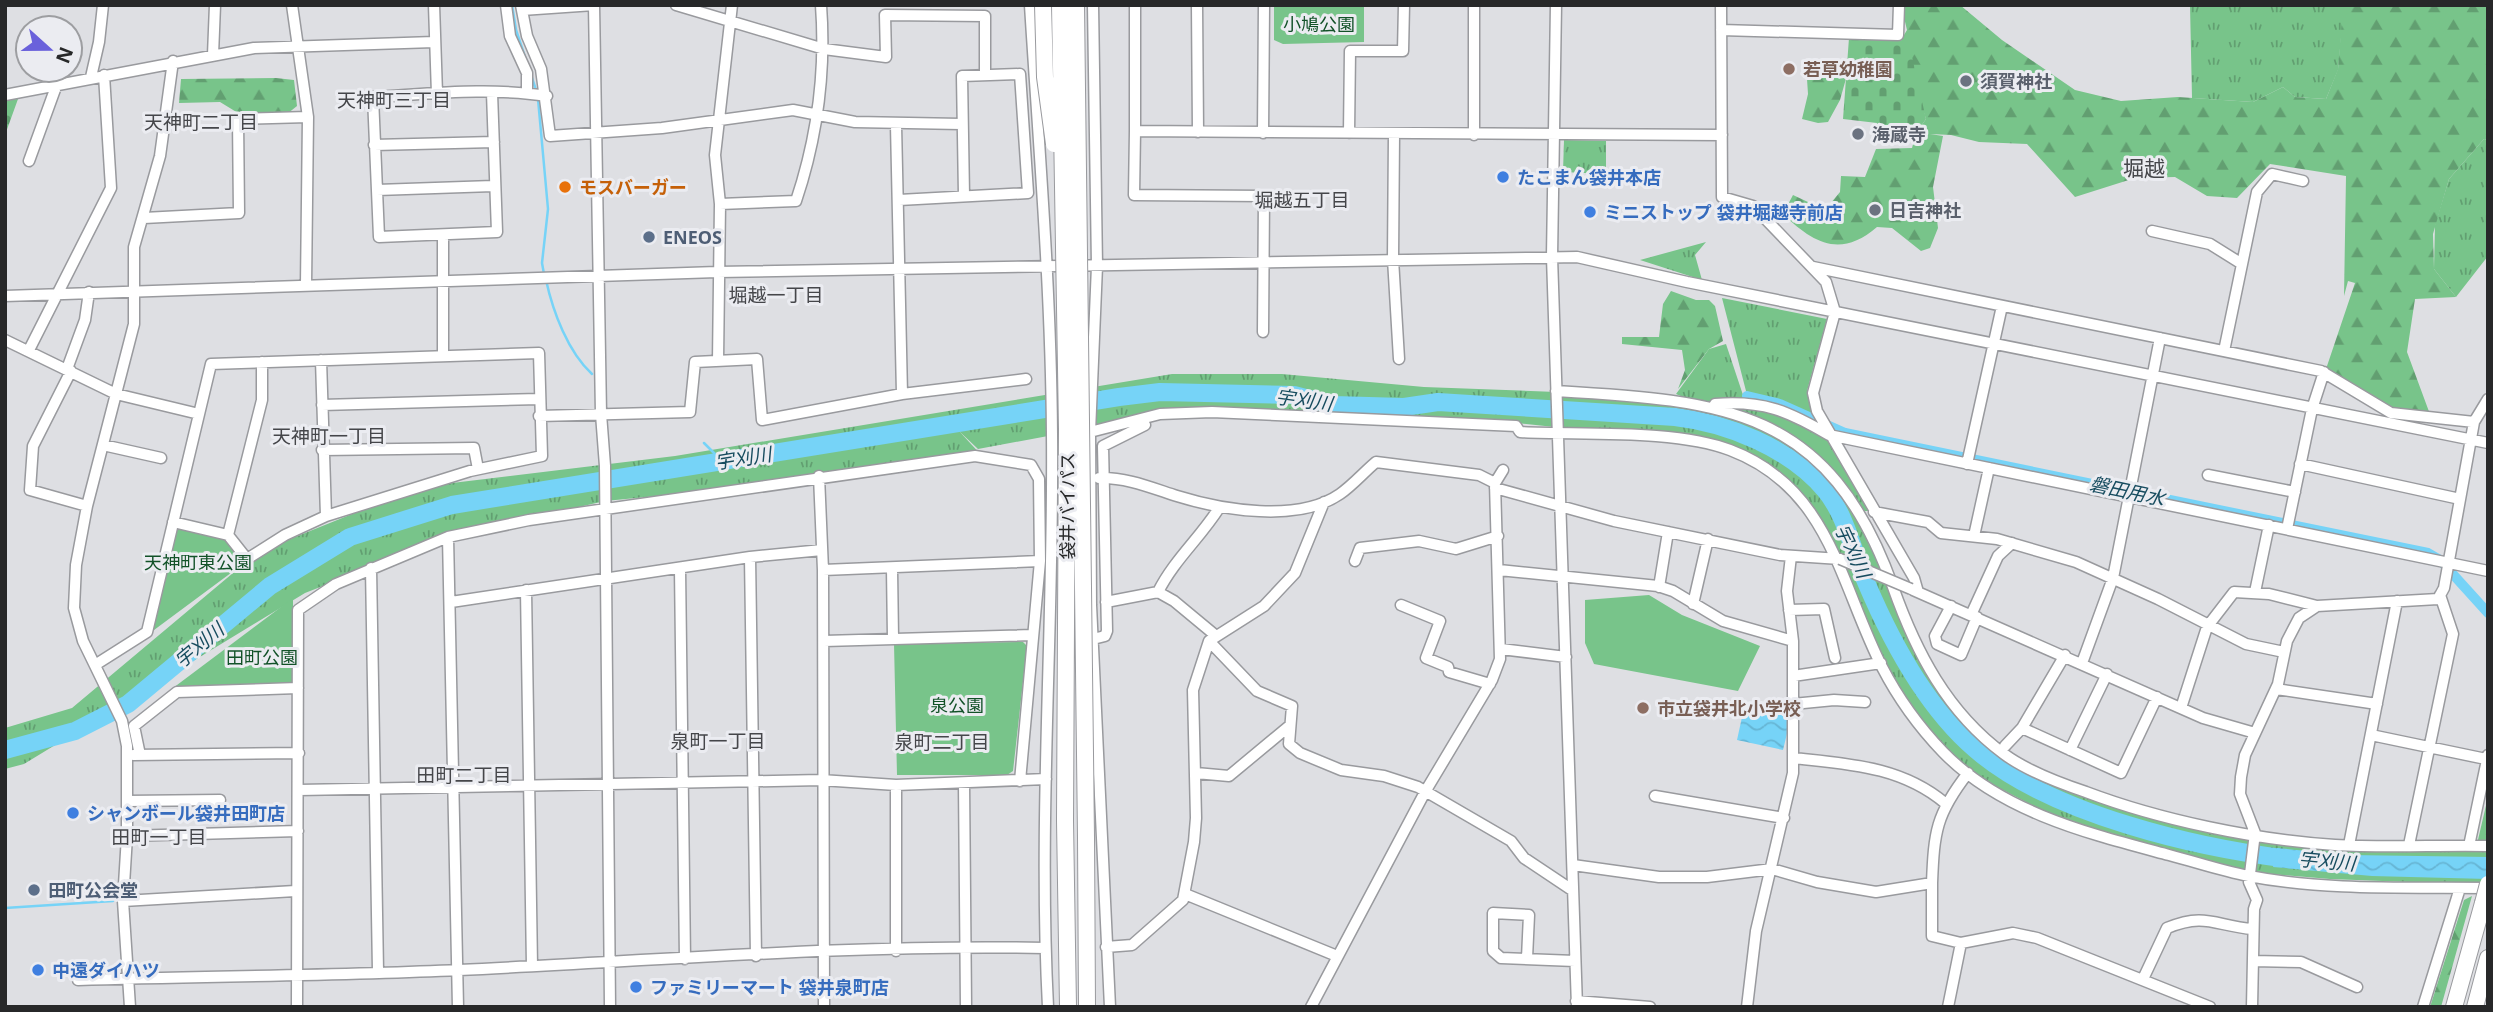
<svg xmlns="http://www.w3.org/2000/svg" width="2493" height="1012" viewBox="0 0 2493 1012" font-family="'Noto Sans','Noto Sans JP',sans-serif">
  <defs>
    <pattern id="grass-tufts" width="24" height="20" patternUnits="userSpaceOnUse" patternTransform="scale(1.75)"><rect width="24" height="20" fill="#78c48a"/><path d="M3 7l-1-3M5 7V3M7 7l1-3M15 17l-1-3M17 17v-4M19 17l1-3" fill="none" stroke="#629f71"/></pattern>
    <pattern id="forest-firs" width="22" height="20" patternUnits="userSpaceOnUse" patternTransform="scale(1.75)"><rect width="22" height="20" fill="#78c48a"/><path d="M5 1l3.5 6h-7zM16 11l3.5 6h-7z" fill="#629f71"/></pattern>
    <pattern id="cemetery-stones" width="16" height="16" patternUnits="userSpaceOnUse" patternTransform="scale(1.75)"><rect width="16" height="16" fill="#78c48a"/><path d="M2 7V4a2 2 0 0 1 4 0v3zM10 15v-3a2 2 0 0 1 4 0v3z" fill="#629f71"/></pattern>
    <pattern id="water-waves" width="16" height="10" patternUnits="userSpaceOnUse" patternTransform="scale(1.75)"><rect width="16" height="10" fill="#76d3f7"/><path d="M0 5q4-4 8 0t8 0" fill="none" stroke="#66b5d4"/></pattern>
  </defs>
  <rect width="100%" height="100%" fill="#dedfe3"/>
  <path fill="url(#grass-tufts)" d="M2190,5H2344L2338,70L2326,99L2295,97L2283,87L2253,102L2192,98Z
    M2484,139L2488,140V256L2456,297L2434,269L2435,225L2449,179Z
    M1564,140L1606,141V174L1563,172Z
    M1706,242L1695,255L1702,280L1640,260Z
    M1722,298L1827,319L1807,391L1814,415L1746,391Z
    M1726,344L1744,398L1702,404L1749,402L1829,435L1870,511H1857L1869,545L1959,714L2003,754L2091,795L2281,843L2488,849V885L2330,879L2259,873L2213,865L2070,825L1965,770L1930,737L1897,691L1825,531L1767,467L1722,445L1516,423L1153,412L1096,427L978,449L959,431L983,457L751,487L605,501L448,537L305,593L24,764L5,769V728L72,708L258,552L419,487L675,456L1172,374H1282L1424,387L1635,395L1699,404L1676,394L1709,349Z"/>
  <path fill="url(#forest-firs)" d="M1901,5H1960L2002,40L2075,90L2121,101L2178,97L2253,102L2283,87L2295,97L2326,99L2338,69L2343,5H2488V140L2484,139L2449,179L2433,234L2434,269L2456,297L2415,299L2407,352L2431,417L2400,414L2326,369L2355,283L2348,281L2344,296L2346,176L2270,164L2237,198L2207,196L2175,177L2135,178L2075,197L2027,144L1979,142L1951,135L1930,134L1943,136L1933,187L1938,228L1930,248L1921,251L1892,228L1877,227C1841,258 1814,244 1783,214L1793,195L1825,210L1840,192L1841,176L1865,177L1876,149L1912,148L1916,133L1926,119L1901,40L1907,30Z
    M1821,59L1847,75L1840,100L1828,122L1818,123L1802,119L1808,94L1807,79Z
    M276,78L294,80L297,106L287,114L238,113L220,102L179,103L181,79Z
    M1671,291L1696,300H1709L1715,306L1723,341L1709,349L1678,389L1685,370L1682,350L1622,344V337H1659L1663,304Z
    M2488,797V844H2477Z
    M2472,896L2441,1007H2430L2464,900Z"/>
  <path fill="url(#cemetery-stones)" d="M1849,38L1901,40L1910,48L1926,119L1916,133L1877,131V123L1843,119Z
    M18,99L5,135V100Z"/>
  <path fill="#78c48a" d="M1274,5H1364V42L1283,44L1274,40Z
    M179,529L226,539L243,564L150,633L174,531Z
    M1649,595L1682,615L1760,646L1738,691L1594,664L1585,643V600Z
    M293,598V683L291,686L173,688Z
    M1023,642L1027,646L1013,771L1007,775H897L894,644Z"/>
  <path fill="url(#water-waves)" d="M1744,708L1791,717L1783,750L1737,740Z
    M2277,848L2349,855L2488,857V879L2372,876L2273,867Z"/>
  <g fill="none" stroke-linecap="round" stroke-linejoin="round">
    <path stroke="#76d3f7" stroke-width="2.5" d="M512,5L516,30L537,93
      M538,99L548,209L542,263L544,274
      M546,280C553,312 568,352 592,374
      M704,443L723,462
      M5,908L113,901"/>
    <path stroke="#76d3f7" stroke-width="10" d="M1747,396L1780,404L1845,433L2428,553L2440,560L2488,613"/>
    <path stroke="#76d3f7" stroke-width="18" d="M5,750L75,731L128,704L270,586L350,537L452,505L1119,397L1160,392L1294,395L1333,405L1404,407L1438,402L1675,417C1727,423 1790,448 1825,490C1846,515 1853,552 1866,582C1891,641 1926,707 1975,749C2051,815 2200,849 2298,860"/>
    <g stroke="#999a9e" stroke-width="13">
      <path id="minor" d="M292,5L308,117L306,285
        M434,5L437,94
        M506,5L510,36L527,73V93
        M521,5L527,36L541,69L550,136L662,128L793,110L855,122L961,124
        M594,5L601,414L605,466L610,1007
        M676,5L824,49L886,57L885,15L985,16V74
        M1030,5C1039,148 1051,291 1052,434C1054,625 1038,816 1048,1007
        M1093,5L1097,266L1090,432L1091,605L1110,1007
        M1135,5V131L1722,135
        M1197,5L1198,132
        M1556,5L1552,257L1577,1007
        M1721,5L1722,197L1753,206L1826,282L1835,312L1813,393L1817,411L1914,578L1918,592
        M522,10L594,5
        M1721,30L1898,35L1899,5
        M213,55L215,5
        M91,77L99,42L103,5
        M492,93L497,232L379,237L373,97C429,94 490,87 547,96
        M5,95L254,48L434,42
        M896,125L902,394
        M1135,131L1134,195L1264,196L1263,332
        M1263,133L1264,5
        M1349,133L1350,51H1403L1404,5
        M1394,134L1393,259L1399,359
        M1474,135V5
        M374,145L494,142
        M29,161L57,84
        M377,190L493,186
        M899,200L1028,193L1020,74L962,76L964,196
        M720,204L796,201C817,138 826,72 821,5
        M144,218L239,213L238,119L308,117
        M2152,231L2210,244L2242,264
        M443,236V356
        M1813,267L2321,371L2391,413L2474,422
        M5,296L717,272L1577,257L1687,282L2488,443
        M5,340L116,394L199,414
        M29,350L111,188L104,75
        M2224,351L2257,192L2272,174L2303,181
        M718,361L720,204L715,155L732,5
        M67,369L85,320L89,292
        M71,371L33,446L30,490L87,506
        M1556,391C1725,401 1829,408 1893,587C1916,652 1947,712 2004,754C2027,771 2059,783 2086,792C2160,820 2256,840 2335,845C2385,848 2437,845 2488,846
        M1715,404C1763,400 1788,411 1829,435L2488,571
        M322,405L539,399
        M539,416L690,412L695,362L757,359L762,420L902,394L1026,379
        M1090,432L1160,414L1212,412L1516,426L1520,432C1580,435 1676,429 1730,450C1830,488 1839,582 1882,667C1898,698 1919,727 1943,752C2002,813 2091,834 2169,855C2196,862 2222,871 2249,876C2326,891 2409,887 2488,888
        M103,445L161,458
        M322,450L474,448L478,469
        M1967,464L2002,306
        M2300,464L2460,499
        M2208,475L2295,492
        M819,476L823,570L824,1007
        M1099,478C1126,477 1152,488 1177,496C1222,510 1298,523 1340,494C1353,485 1364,472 1376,462L1479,475L1495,483
        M1495,488L1614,521L1780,555L1840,559
        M1874,512L1928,522L1941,533L1997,539L2076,562L2158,599L2246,644L2284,652
        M173,522L228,535L247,559L285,535L326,516L321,360
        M2287,529L2312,409L2324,372
        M228,535L262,400V362
        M1974,536L1989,468
        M448,537L458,1007
        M750,557L756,956
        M1355,561L1360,548L1419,541L1456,549L1498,536
        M371,568L378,971
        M680,569L685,959
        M892,569L893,638
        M823,570L1040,561
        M1499,570L1658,586L1673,591L1723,621L1793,641
        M1659,587L1668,532
        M526,590L532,966
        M1913,590L2203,718L2255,733
        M1158,592C1174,560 1200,538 1219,508
        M2255,592L2269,525
        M451,602L750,557L822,550
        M1106,602L1158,592L1174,601L1215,635
        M1693,604L1708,539
        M1401,605L1440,621L1426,658L1448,667L1449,672L1490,684
        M1951,606L1935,636L1937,644L1961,655L1977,617
        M1789,610L1824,609L1835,658
        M1971,615L1998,556L2012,543
        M1093,639L1105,636L1107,631L1103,446L1145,425
        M824,641L1032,635
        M1209,641L1257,691L1292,706L1289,744L1300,753L1341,770L1384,776L1418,787L1511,841L1524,858L1572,890
        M1501,649L1566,657
        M2082,663L2113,578L2160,338
        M95,665L147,632L211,364L539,353L542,456L470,471L326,516
        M1793,676L1881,663
        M2276,689L2377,704
        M1793,704L1834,700L1865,702
        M2181,708L2207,627L2234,592L2269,594L2317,606
        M2022,728L2121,773L2157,697
        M2371,735L2486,759
        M2005,746L2022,728L2065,655
        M2070,750L2107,674
        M133,755L299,753
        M140,755L134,726L177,692L298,688
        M1794,758C1848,764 1901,766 1945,803
        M1196,773L1229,776L1288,727
        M964,783L966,1007
        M896,785V951
        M299,790L821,780L896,785L1046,779
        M1655,796L1784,818
        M127,801L220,800
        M127,836L298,831
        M2349,845L2397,601
        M2409,845L2453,634L2440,595
        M2469,846L2488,755
        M1573,865L1659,877H1707L1772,869L1817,882L1876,892L1932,883C1934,832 1936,814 1968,773
        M1932,883V936L1961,943L2013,933L2037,938L2210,1007
        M1185,894L1337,956
        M123,901L295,891
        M1106,947L1132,945L1183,900L1194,842L1196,818L1193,690L1209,641L1264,606L1295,573L1324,502
        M1527,958L1529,915L1493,913V951L1501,958L1575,961
        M2253,961L2301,962L2357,987
        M2143,979L2167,928C2206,912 2215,926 2253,929
        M78,980C205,976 332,976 459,970C654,961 850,944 1045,948
        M1576,1001L1650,1007
        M130,1007L123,901L127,836V746L122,721L83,641L74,608L76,565L87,506L134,324V247L160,156L173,61
        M297,1007L298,610L336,584L448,537L529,520L975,456L1031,465L1039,479L1040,561L1020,781
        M1311,1007L1425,792L1492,680L1500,659L1495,483L1503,470
        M1747,1007L1756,931L1793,773V641L1787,591L1791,556
        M1948,1007L1961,943
        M2252,1007L2254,909L2257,900L2249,882L2255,833L2240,794L2241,777L2245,755L2278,684L2287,641L2299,618L2317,606L2438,599L2444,588L2474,422L2488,399
        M2423,1007L2460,888"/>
    </g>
    <g stroke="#999a9e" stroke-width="18">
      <path id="highway" d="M1086,837L1087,1007
        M2454,1007L2483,903
        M2475,1007L2488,958"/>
    </g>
    <use href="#minor" stroke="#fff" stroke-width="10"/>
    <use href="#highway" stroke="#fff" stroke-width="16"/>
    <g stroke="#999a9e" stroke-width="13" stroke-linecap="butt">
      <path id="minor-bridge" d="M1840,559L1911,589"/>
    </g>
    <g stroke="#999a9e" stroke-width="18" stroke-linecap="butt">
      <path id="highway-bridge" d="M1043,5L1045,77L1054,144
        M1060,5L1067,429L1065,821L1068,1007
        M1076,5L1086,837
        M2483,903L2488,884"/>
    </g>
    <use href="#minor-bridge" stroke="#fff" stroke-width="10"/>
    <use href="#highway-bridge" stroke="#fff" stroke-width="16"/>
  </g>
  <g fill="#8d6e63" stroke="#ebecf1" stroke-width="2.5">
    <circle cx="1789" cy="69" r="7"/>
    <circle cx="1643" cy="708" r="7"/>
  </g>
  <g fill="#6b7280" stroke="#ebecf1" stroke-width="2.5">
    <circle cx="1966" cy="81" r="7"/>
    <circle cx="1858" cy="134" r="7"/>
    <circle cx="1875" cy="210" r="7"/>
  </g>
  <g fill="#3f7fe0" stroke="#ebecf1" stroke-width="2.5">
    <circle cx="1503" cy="177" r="7"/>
    <circle cx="1590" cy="212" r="7"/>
    <circle cx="73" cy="813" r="7"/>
    <circle cx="38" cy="970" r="7"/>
    <circle cx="636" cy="987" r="7"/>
  </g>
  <circle fill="#e8710a" stroke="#ebecf1" stroke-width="2.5" cx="565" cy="187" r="7"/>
  <g fill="#5c6f8a" stroke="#ebecf1" stroke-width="2.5">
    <circle cx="649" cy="237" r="7"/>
    <circle cx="34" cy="890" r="7"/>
  </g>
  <g text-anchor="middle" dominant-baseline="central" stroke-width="6" stroke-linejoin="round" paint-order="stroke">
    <g font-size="18" fill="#125228" stroke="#ebecf1">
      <text x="1319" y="24">小鳩公園</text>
      <text x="198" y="562">天神町東公園</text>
      <text x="262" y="657">田町公園</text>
      <text x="957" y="705">泉公園</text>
    </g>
    <g font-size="18" font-weight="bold" fill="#785e54" stroke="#ebecf1" text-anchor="start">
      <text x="1803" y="69">若草幼稚園</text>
      <text x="1657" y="708">市立袋井北小学校</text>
    </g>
    <g font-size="18" font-weight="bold" fill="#5b616d" stroke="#ebecf1" text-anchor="start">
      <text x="1980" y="81">須賀神社</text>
      <text x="1872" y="134">海蔵寺</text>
      <text x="1889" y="210">日吉神社</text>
    </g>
    <g font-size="18" font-weight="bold" fill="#366cbe" stroke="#ebecf1" text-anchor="start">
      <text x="1517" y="177">たこまん袋井本店</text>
      <text x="1604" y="212">ミニストップ 袋井堀越寺前店</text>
      <text x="87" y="813">シャンボール袋井田町店</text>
      <text x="52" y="970">中遠ダイハツ</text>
      <text x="650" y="987">ファミリーマート 袋井泉町店</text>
    </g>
    <g font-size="18" font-weight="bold" fill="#c56008" stroke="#ebecf1" text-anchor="start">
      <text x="579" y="187">モスバーガー</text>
    </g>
    <g font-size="18" font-weight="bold" fill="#4e5e75" stroke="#ebecf1" text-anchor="start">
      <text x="663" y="237">ENEOS</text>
      <text x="48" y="890">田町公会堂</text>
    </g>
    <g font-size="18" fill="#272829" stroke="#ebecf1">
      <text transform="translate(1067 506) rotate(-90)">袋井バイパス</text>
    </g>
    <g font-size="19" fill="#45464a" stroke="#ebecf1">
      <text x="394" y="100">天神町三丁目</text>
      <text x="201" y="122">天神町二丁目</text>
      <text x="1302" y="200">堀越五丁目</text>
      <text x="776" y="295">堀越一丁目</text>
      <text x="329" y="436">天神町一丁目</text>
      <text x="718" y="741">泉町一丁目</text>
      <text x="942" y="742">泉町二丁目</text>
      <text x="464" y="775">田町二丁目</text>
      <text x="159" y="837">田町一丁目</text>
    </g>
    <g font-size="19" font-style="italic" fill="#174c5f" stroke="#ebecf1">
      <text transform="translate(1304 400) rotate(8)">宇刈川</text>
      <text transform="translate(743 458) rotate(-9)">宇刈川</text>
      <text transform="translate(2127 491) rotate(12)">磐田用水</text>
      <text transform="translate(1853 551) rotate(65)">宇刈川</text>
      <text transform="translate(199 645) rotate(-40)">宇刈川</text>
      <text transform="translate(2327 861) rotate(5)">宇刈川</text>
    </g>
    <g font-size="21" fill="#45464a" stroke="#ebecf1">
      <text x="2144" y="168">堀越</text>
    </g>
  </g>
  <rect width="2493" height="1012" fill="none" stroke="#272829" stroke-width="14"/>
  <g transform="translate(49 49) rotate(111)"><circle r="33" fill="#ebecf1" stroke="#9d9ea1" stroke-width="2"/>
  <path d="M0-5L12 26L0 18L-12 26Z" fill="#6a61db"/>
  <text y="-10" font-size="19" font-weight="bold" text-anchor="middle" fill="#272829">N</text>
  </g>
</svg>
